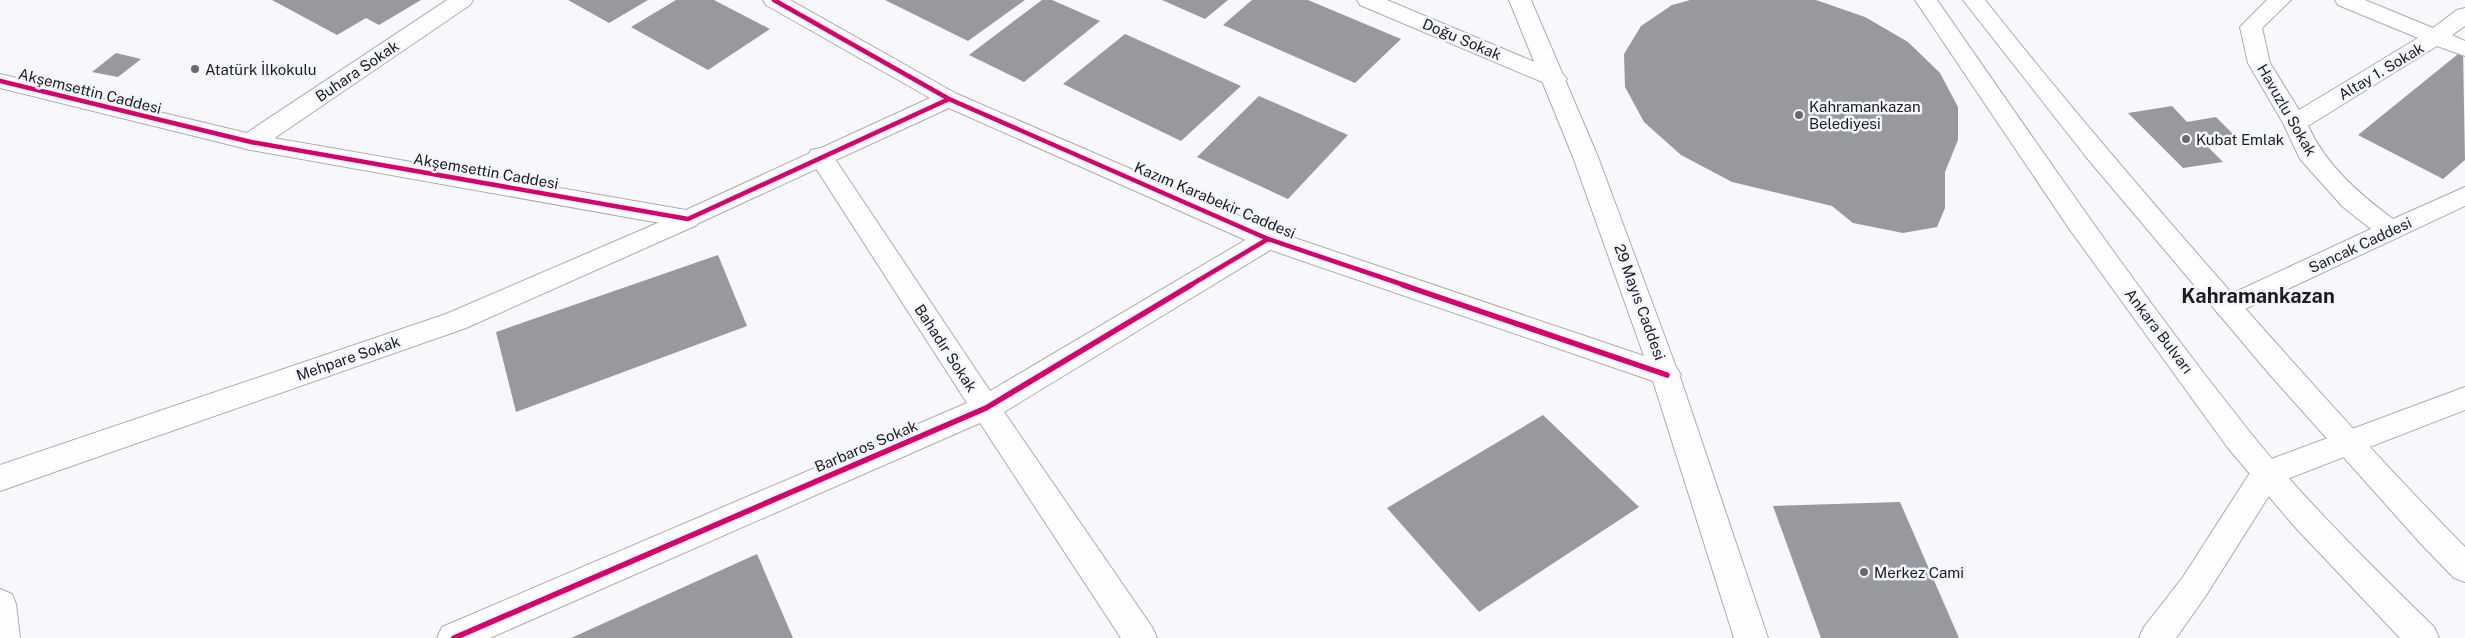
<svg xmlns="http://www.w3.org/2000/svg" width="2465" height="638" viewBox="0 0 2465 638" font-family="'Public Sans',sans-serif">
  <rect width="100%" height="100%" fill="#f7f7fc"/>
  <path fill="#98999d" d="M272,0H421L379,25L366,18L337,35Z
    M568,0H648L609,23Z
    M676,0H714L770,29L708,70L631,27Z
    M885,0H1025L968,41Z
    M1042,0H1052L1100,21L1024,82L969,55Z
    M1162,0H1228L1205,19Z
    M1252,0H1308L1401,39L1355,83L1223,25Z
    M1690,0H1816L1865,17L1908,42L1940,73L1958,107V140L1945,172V208L1937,227L1903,233L1853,223L1832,206L1732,182L1681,155L1644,122L1625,87L1624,54L1641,26L1672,5Z
    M1125,34L1241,86L1181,141L1063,84Z
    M2463,50L2465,160L2443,179L2358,135Z
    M116,53L141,59L118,77L92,72Z
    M1259,96L1348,135L1288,199L1197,157Z
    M2172,106L2187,122L2216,117L2235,136L2202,141L2223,162L2183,168L2128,113Z
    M718,255L747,326L516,412L496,332Z
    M1543,415L1639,507L1479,612L1387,508Z
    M1900,502L1959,638H1821L1773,506Z
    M757,554L793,638H571Z"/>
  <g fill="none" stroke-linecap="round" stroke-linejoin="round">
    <g stroke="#acacb0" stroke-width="2">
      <path id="minor" d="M447,0H473L470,5L260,148L251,150L242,148L239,142L242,136Z
        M1357,0H1387L1563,74L1567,79L1563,84L1555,86L1547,84L1360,5Z
        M2267,0H2291L2262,28L2270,63L2299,110L2418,38L2338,5L2335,0H2365L2433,28L2457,10L2465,8V26L2452,35L2465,41V56L2437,46L2308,126C2327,166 2358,193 2393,219L2465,187V206L2228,317L2218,314L2214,307L2218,300L2371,229L2343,207L2300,159L2283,123L2248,63L2240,27Z
        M820,148L829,150L990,391L1259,232L1268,230L1277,232L1281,239L1277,246L1004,412L1152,627L1157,638H1121L980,423L490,638H437L442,627L967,403L808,156L811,150Z
        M688,210L697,213L701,219L697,225L466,328L0,491V465L446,314Z
        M0,589L12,594L16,604L20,638H0Z"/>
    </g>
    <g stroke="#acacb0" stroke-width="2">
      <path id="tertiary" d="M763,0H790L957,94L1277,232L1644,356L1573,157L1509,0H1531L1598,157L1676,367L1681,375L1680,377L1768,638H1734L1653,381L1259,246L949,108L688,228L251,150L0,88V74L251,134L686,210L930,98L766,5Z
        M2465,387V410L2277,483L2205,597L2176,638H2139L2144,627L2183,577L2255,465Z"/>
    </g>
    <g stroke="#acacb0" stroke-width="2">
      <path id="secondary" d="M1915,0H1937C2038,145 2138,292 2249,431C2305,501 2370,564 2434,627L2439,638H2400L2294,526L2228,448L2068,227Z
        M1963,0H1985C2068,105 2155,206 2243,306C2315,387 2388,469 2465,547V582L2454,578L2422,545L2271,376L2087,158Z"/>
    </g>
    <use href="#minor" fill="#fefeff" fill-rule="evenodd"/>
    <use href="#tertiary" fill="#fefeff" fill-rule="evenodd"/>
    <use href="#secondary" fill="#fefeff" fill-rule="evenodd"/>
    <g stroke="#f4f6ff" stroke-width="7">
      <path id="cycleway-far1" d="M774,0L949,99L1268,239L1407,286
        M0,81L251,142L688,219L949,99
        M1189,286L1268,239"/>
    </g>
    <g stroke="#f4f6ff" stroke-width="9">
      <path id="cycleway" d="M1403,285L1667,375
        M454,638L986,408L1191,285"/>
    </g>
    <use href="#cycleway-far1" stroke="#d6006c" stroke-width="4.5"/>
    <use href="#cycleway" stroke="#d6006c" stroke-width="5.5"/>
  </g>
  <g fill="#69696e" stroke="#f4f6ff" stroke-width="2">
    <circle cx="195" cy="69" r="5"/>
    <circle cx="1799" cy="115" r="5"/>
    <circle cx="2186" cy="139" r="5"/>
    <circle cx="1864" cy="572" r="5"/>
  </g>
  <g text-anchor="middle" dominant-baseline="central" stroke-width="5" stroke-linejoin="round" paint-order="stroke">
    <g font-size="15" fill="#1d1d21" stroke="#f4f6ff">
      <text transform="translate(1462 39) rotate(23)">Doğu Sokak</text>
      <text transform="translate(357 71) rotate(-34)">Buhara Sokak</text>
      <text transform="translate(2381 71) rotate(-31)">Altay 1. Sokak</text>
      <text transform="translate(90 91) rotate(14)">Akşemsettin Caddesi</text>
      <text transform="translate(2287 110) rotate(60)">Havuzlu Sokak</text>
      <text transform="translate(486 171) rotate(10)">Akşemsettin Caddesi</text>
      <text transform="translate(1215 200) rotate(23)">Kazım Karabekir Caddesi</text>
      <text transform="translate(2360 245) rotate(-25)">Sancak Caddesi</text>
      <text transform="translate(1640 302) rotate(70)">29 Mayıs Caddesi</text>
      <text transform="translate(2159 331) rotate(53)">Ankara Bulvarı</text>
      <text transform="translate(946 348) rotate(57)">Bahadır Sokak</text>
      <text transform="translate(348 358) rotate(-19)">Mehpare Sokak</text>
      <text transform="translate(866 446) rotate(-23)">Barbaros Sokak</text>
    </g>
    <g font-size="15" fill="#1d1d21" stroke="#f4f6ff" text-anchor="start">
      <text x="205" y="69">Atatürk İlkokulu</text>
      <text x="1809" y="106">Kahramankazan<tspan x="1809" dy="17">Belediyesi</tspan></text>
      <text x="2196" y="139">Kubat Emlak</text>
      <text x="1874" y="572">Merkez Cami</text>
    </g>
    <g font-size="20" font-weight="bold" fill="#1d1d21" stroke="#f4f6ff">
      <text x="2258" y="296">Kahramankazan</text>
    </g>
  </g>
</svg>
